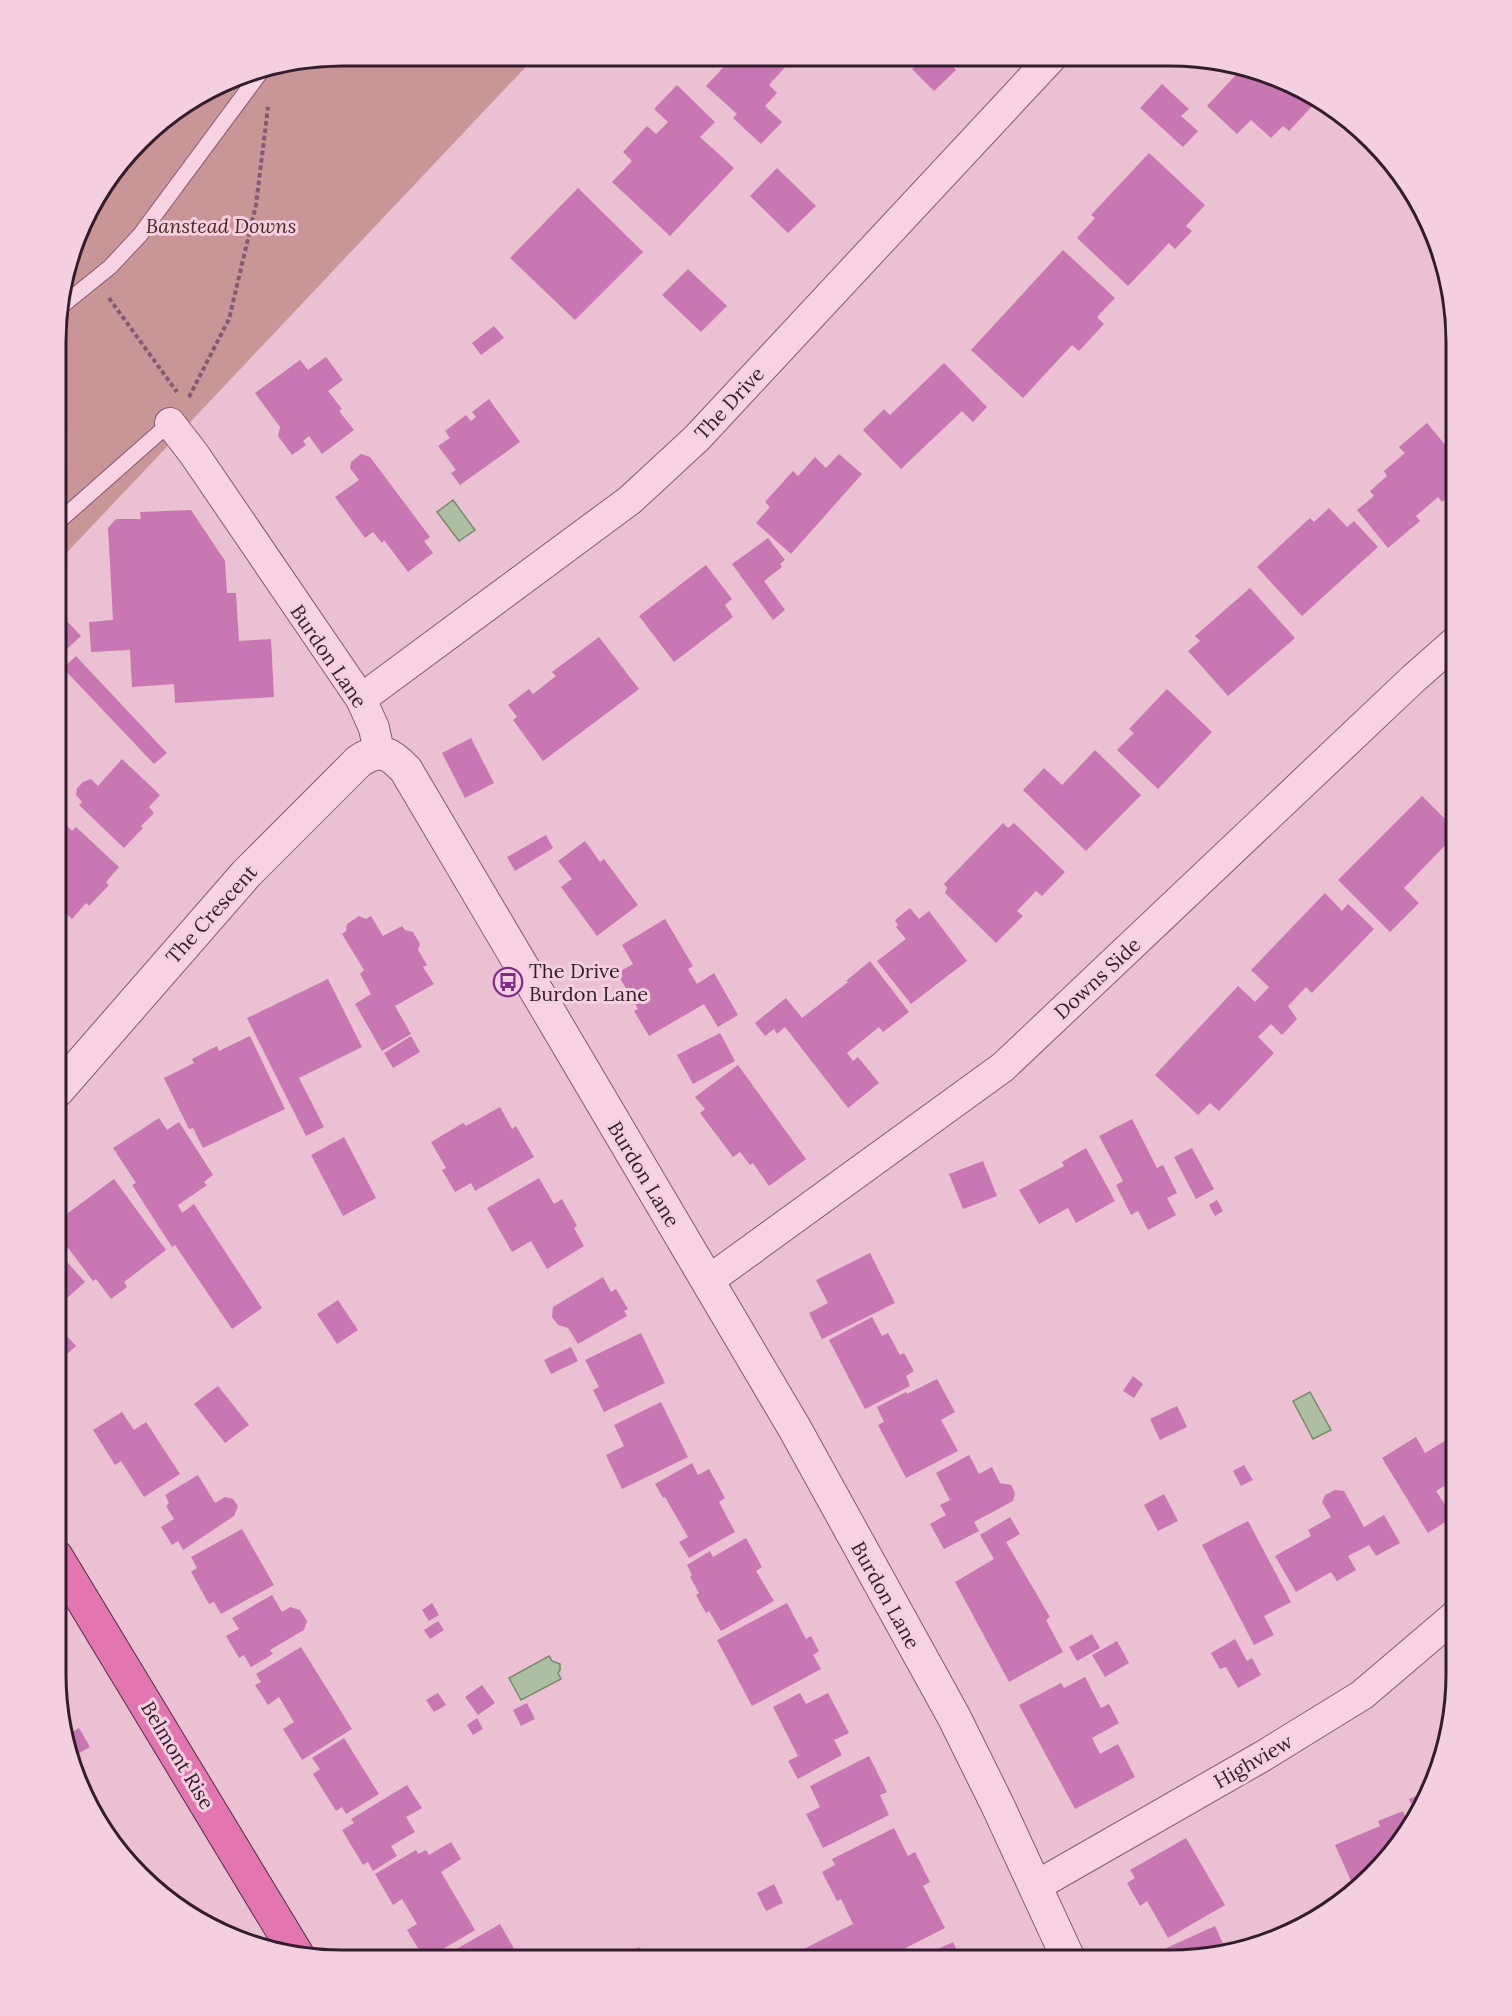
<svg xmlns="http://www.w3.org/2000/svg" width="1512" height="2016" viewBox="0 0 1512 2016" font-family="Lora,serif">
  <rect width="100%" height="100%" fill="#ebc0d3"/>
  <path fill="#c99596" d="M342,56H536L58,562V304L94,199L153,126L250,71Z"/>
  <path fill="#aebea2" stroke="#778b6a" stroke-width="1.5" d="M453,500L475,530L459,541L437,512Z
    M1310,1392L1331,1430L1313,1439L1293,1401Z
    M549,1656L552,1661L560,1664V1670L558,1673L561,1679L521,1700L509,1678Z"/>
  <path fill="#c877b2" d="M733,57H776L786,66L769,85L777,93L765,106L782,122L761,144L733,118L737,114L706,86Z
    M798,57H818L808,67Z
    M924,57H943L956,70L934,91L912,69Z
    M1243,67L1279,77L1318,100L1289,131L1283,126L1271,138L1251,120L1237,134L1207,106Z
    M1162,84L1189,109L1181,116L1198,131L1183,147L1140,108Z
    M677,85L715,122L700,137L734,168L670,236L612,182L632,161L623,152L647,126L656,134L668,122L654,109Z
    M1149,153L1205,205L1186,226L1192,231L1175,249L1169,243L1128,286L1077,238L1095,218L1091,215Z
    M777,168L816,206L788,233L750,196Z
    M578,188L643,252L575,320L510,258Z
    M1063,250L1115,298L1097,317L1104,324L1079,351L1072,345L1023,398L971,350Z
    M688,269L727,306L701,332L662,295Z
    M494,326L504,338L481,355L472,343Z
    M326,357L343,380L328,391L342,409L339,411L354,430L322,454L309,436L303,441L306,445L292,455L278,436L280,427L255,393L300,360L308,370Z
    M944,363L987,407L973,422L962,411L901,469L863,430L884,409L890,415Z
    M489,399L520,442L460,485L451,473L456,470L438,446L450,438L445,431L466,415L471,421L476,417L472,412Z
    M1427,423L1456,458L1448,467L1456,477V490L1442,502L1438,497L1416,516L1420,521L1388,548L1357,510L1374,496L1370,491L1387,476L1384,471L1405,453L1399,447Z
    M361,454L370,457L430,537L424,541L433,553L408,572L384,540L382,543L373,532L365,538L335,497L359,480L350,468L351,462Z
    M839,454L862,474L791,554L756,523L770,507L765,502L793,471L798,476L815,457L826,468Z
    M1329,508L1347,527L1354,521L1378,547L1302,616L1257,567L1310,518L1314,522Z
    M191,510L225,561L227,593H236L239,641L271,639L274,697L175,703L174,684L132,687L130,650L91,652L89,622L113,620L108,528L116,519H141L140,512Z
    M768,538L785,560L780,564L782,567L764,581L785,610L773,620L732,564Z
    M706,565L732,599L725,605L733,617L674,662L639,616Z
    M1250,588L1295,638L1228,696L1188,651L1200,641L1195,636Z
    M57,610L81,636L57,658Z
    M599,637L639,689L543,761L513,720L517,717L508,705L529,689L533,694L556,676L552,672Z
    M76,656L167,753L154,764L63,668Z
    M1167,689L1212,732L1158,789L1117,750L1134,733L1129,729Z
    M471,738L494,783L465,798L442,753Z
    M1095,750L1141,795L1086,851L1023,790L1044,768L1062,785Z
    M122,759L160,795L149,807L154,813L141,826L143,828L124,848L79,805L82,802L76,795L77,788L83,782L91,779L98,786Z
    M1422,796L1456,830V834L1404,888L1419,903L1390,932L1338,880Z
    M64,823L72,831L76,827L119,867L106,882L109,885L89,906L86,903L72,919L57,905V830Z
    M1003,823L1008,828L1014,823L1065,872L1042,896L1036,891L1017,911L1023,916L996,943L945,893L947,888L944,884Z
    M546,835L553,848L515,871L507,857Z
    M585,841L600,862L604,859L638,905L597,936L561,887L572,879L558,861Z
    M1325,893L1342,911L1348,904L1374,929L1312,993L1306,987L1288,1006L1297,1019L1282,1035L1271,1024L1258,1037L1274,1053L1219,1111L1210,1103L1198,1115L1155,1075L1238,986L1255,1002L1269,987L1251,970Z
    M910,908L919,919L929,911L967,961L911,1004L877,961L906,939L896,927L898,925L895,920Z
    M359,916L366,919L371,916L383,936L402,926L405,930L413,932L420,944L418,950L427,965L423,967L434,984L395,1006L411,1034L382,1051L355,1004L371,994L360,974L364,970L342,934L346,931L347,924Z
    M665,919L693,966L688,969L697,984L714,973L738,1015L718,1027L704,1004L649,1036L634,1011L638,1009L617,973L633,964L622,945Z
    M870,961L909,1012L883,1032L879,1027L847,1053L853,1061L858,1057L879,1083L848,1108L785,1027L777,1034L774,1029L765,1036L755,1023L786,998L802,1018L848,982L846,981Z
    M328,979L362,1047L299,1078L324,1127L306,1136L247,1018Z
    M720,1033L735,1061L693,1084L677,1055Z
    M250,1036L285,1109L203,1148L193,1128L189,1129L164,1078L194,1063L192,1059L217,1046L219,1051Z
    M411,1036L420,1052L393,1068L384,1053Z
    M738,1065L806,1159L769,1186L753,1163L750,1165L740,1152L733,1157L700,1113L705,1109L695,1097Z
    M500,1107L512,1129L516,1126L534,1157L475,1191L471,1183L455,1192L442,1170L446,1168L431,1142L463,1123L466,1126Z
    M159,1118L167,1130L179,1122L213,1175L204,1182L207,1185L178,1205L182,1213L194,1204L262,1308L232,1329L175,1245L172,1247L132,1185L136,1183L113,1148Z
    M1132,1119L1157,1168L1163,1165L1177,1193L1167,1198L1176,1215L1148,1230L1138,1211L1131,1215L1116,1185L1123,1181L1099,1136Z
    M344,1137L376,1198L343,1216L311,1155Z
    M1086,1148L1115,1201L1076,1223L1068,1208L1039,1224L1019,1190L1064,1166L1062,1162Z
    M1192,1148L1214,1189L1196,1199L1174,1157Z
    M983,1161L997,1196L963,1209L949,1174Z
    M539,1178L554,1204L562,1199L577,1226L574,1228L584,1246L547,1269L531,1241L512,1252L487,1208Z
    M114,1179L166,1250L124,1282L127,1287L111,1299L96,1279L93,1281L56,1232V1226L66,1219L64,1216Z
    M1217,1200L1223,1211L1215,1216L1209,1205Z
    M56,1250L85,1282L56,1308Z
    M870,1253L895,1303L822,1339L809,1313L828,1303L816,1280Z
    M603,1277L611,1292L616,1289L628,1309L624,1311L627,1316L578,1344L568,1328L558,1325L552,1317L553,1307Z
    M338,1300L358,1330L337,1344L317,1314Z
    M872,1317L882,1336L888,1333L900,1355L904,1353L914,1371L906,1376L910,1386L865,1409L829,1340Z
    M56,1324L76,1346L56,1364Z
    M641,1333L665,1383L604,1412L593,1390L599,1387L585,1360Z
    M571,1347L578,1361L551,1374L544,1360Z
    M1133,1376L1143,1384L1134,1398L1123,1391Z
    M937,1379L955,1412L941,1420L958,1451L906,1478L878,1425L884,1422L877,1407L906,1392L907,1394Z
    M218,1386L249,1425L225,1443L194,1404Z
    M661,1402L688,1457L622,1489L606,1455L624,1446L614,1425Z
    M1177,1406L1187,1427L1160,1440L1150,1419Z
    M122,1412L134,1430L146,1422L180,1474L144,1497L121,1461L115,1465L93,1430Z
    M1456,1434V1479L1436,1491L1453,1517L1428,1533L1382,1458L1416,1437L1425,1453Z
    M969,1455L979,1474L992,1467L1000,1483L1011,1485L1015,1493L1013,1501L974,1522L979,1531L944,1549L930,1524L946,1515L940,1505L950,1500L936,1473Z
    M692,1463L698,1475L709,1469L725,1498L719,1502L735,1532L689,1558L679,1542L688,1537L665,1497L663,1498L655,1484Z
    M1244,1465L1253,1480L1241,1486L1233,1471Z
    M198,1475L215,1503L225,1497L233,1499L238,1506L234,1516L183,1550L178,1541L172,1545L161,1527L174,1519L166,1506L169,1503L165,1495Z
    M1335,1490L1344,1491L1364,1527L1384,1515L1400,1543L1376,1556L1369,1545L1348,1556L1356,1570L1337,1581L1331,1572L1296,1592L1275,1556L1311,1536L1308,1530L1331,1517L1322,1502L1325,1495Z
    M1164,1494L1178,1521L1158,1531L1144,1505Z
    M1010,1517L1020,1534L1006,1542L1050,1617L1046,1620L1063,1652L1009,1682L955,1582L994,1559L980,1535Z
    M1248,1521L1291,1602L1264,1616L1274,1635L1254,1645L1202,1545Z
    M242,1529L274,1585L221,1614L214,1602L209,1604L191,1572L197,1568L191,1557Z
    M746,1538L762,1567L756,1571L774,1601L721,1631L709,1611L706,1613L696,1595L699,1593L690,1577L692,1575L687,1565L710,1551L713,1557Z
    M272,1595L282,1612L290,1607L300,1610L307,1621L304,1630L270,1650L273,1654L251,1667L244,1655L239,1658L226,1636L239,1629L232,1618Z
    M432,1603L439,1615L429,1621L422,1610Z
    M787,1603L806,1639L811,1636L819,1651L813,1655L821,1669L752,1706L717,1640Z
    M438,1621L444,1630L430,1639L424,1630Z
    M1092,1634L1100,1648L1077,1661L1069,1647Z
    M1235,1639L1247,1661L1252,1658L1261,1675L1238,1688L1226,1667L1220,1669L1211,1653Z
    M1117,1641L1129,1663L1105,1677L1092,1655Z
    M301,1647L352,1729L302,1760L283,1729L294,1722L279,1697L268,1705L255,1685L261,1682L256,1674Z
    M1085,1677L1101,1708L1109,1704L1119,1723L1092,1738L1100,1754L1118,1744L1135,1777L1075,1809L1019,1705L1061,1683L1064,1688Z
    M482,1685L495,1703L478,1715L465,1697Z
    M438,1693L446,1705L434,1712L426,1700Z
    M800,1693L806,1704L828,1693L849,1733L834,1740L842,1755L798,1779L788,1761L798,1756L773,1707Z
    M527,1703L535,1719L521,1726L513,1710Z
    M477,1718L483,1729L473,1735L467,1725Z
    M79,1728L90,1747L76,1755L69,1734Z
    M344,1738L379,1794L346,1814L342,1807L336,1811L313,1774L320,1769L312,1758Z
    M869,1756L887,1792L880,1795L889,1815L823,1848L806,1814L820,1807L810,1786Z
    M407,1785L422,1808L406,1817L415,1832L391,1846L397,1856L373,1871L368,1862L363,1865L342,1830L354,1823L351,1819Z
    M1430,1790L1417,1816L1409,1799Z
    M1403,1811L1410,1829L1408,1833L1375,1871L1351,1881L1335,1845L1380,1826L1378,1821Z
    M894,1828L908,1856L915,1852L930,1882L923,1886L945,1928L882,1960L800,1959L796,1953L853,1924L841,1899L837,1901L822,1872L835,1865L832,1859Z
    M1186,1838L1225,1905L1168,1938L1147,1901L1140,1906L1127,1883L1135,1878L1130,1870Z
    M451,1842L461,1859L441,1872L475,1930L428,1958H424L407,1930L417,1924L402,1899L393,1905L375,1874L416,1850L418,1854L426,1850L429,1855Z
    M774,1884L783,1903L766,1911L757,1893Z
    M500,1924L520,1959L441,1958Z
    M1215,1926L1225,1948L1167,1960L1162,1950Z
    M953,1942L961,1960H924L923,1956Z
    M639,1947L646,1959H617Z"/>
  <g fill="none" stroke-linecap="round" stroke-linejoin="round">
    <g stroke="#835973" stroke-width="17">
      <path id="service" d="M58,309L110,267L140,235L263,69
        M58,522L170,423"/>
    </g>
    <g stroke="#835973" stroke-width="32">
      <path id="minor" d="M170,423L194,454L361,699L374,728L379,752
        M361,699L630,500L697,438L1051,58
        M708,1281L1003,1067L1413,679L1456,641
        M1036,1886L1263,1756L1362,1695L1456,1615"/>
    </g>
    <g stroke="#835973" stroke-width="35">
      <path id="tertiary" d="M57,1091L246,874L359,761C380,747 390,753 406,770L795,1429L954,1717L998,1806L1069,1960"/>
    </g>
    <g stroke="#512d46" stroke-width="35">
      <path id="trunk" d="M56,1556L298,1956"/>
    </g>
    <path stroke="#835973" stroke-width="4" stroke-dasharray="4.5 3" stroke-linecap="butt" d="M109,298L177,392
      M189,397L229,319L256,205L268,107"/>
    <use href="#service" stroke="#f7d2e3" stroke-width="15"/>
    <use href="#minor" stroke="#f7d2e3" stroke-width="30"/>
    <use href="#tertiary" stroke="#f7d2e3" stroke-width="33"/>
    <use href="#trunk" stroke="#e376b0" stroke-width="33"/>
  </g>
  <defs>
    <g id="bus-ring" transform="scale(1.5)"><circle r="9.5" fill="#f3cfdf" stroke="#802c8f" stroke-width="1.5"/><path d="M-5-6H5V4H4V6H2V4H-2V6H-4V4H-5ZM-3.5-4V0h7V-4ZM-3.5 1.2v1.5H-2V1.2ZM2 1.2v1.5H3.5V1.2Z" fill="#802c8f"/></g>
  </defs>
  <g fill-rule="evenodd">
    <use href="#bus-ring" x="508" y="982"/>
  </g>
  <g text-anchor="middle" dominant-baseline="central" stroke-width="6" stroke-linejoin="round" paint-order="stroke">
    <g font-size="20" font-style="italic" fill="#4f2824" stroke="#f3cfdf">
      <text x="221" y="225">Banstead Downs</text>
    </g>
    <g font-size="20" fill="#331d2c" stroke="#f3cfdf">
      <text transform="translate(729 403) rotate(-47)">The Drive</text>
      <text transform="translate(329 656) rotate(56)">Burdon Lane</text>
      <text transform="translate(211 914) rotate(-48)">The Crescent</text>
      <text transform="translate(1097 978) rotate(-43)">Downs Side</text>
      <text transform="translate(644 1174) rotate(59)">Burdon Lane</text>
      <text transform="translate(886 1595) rotate(61)">Burdon Lane</text>
      <text transform="translate(178 1755) rotate(59)">Belmont Rise</text>
      <text transform="translate(1253 1761) rotate(-30)">Highview</text>
    </g>
    <g font-size="20" fill="#331d2c" stroke="#f3cfdf" text-anchor="start">
      <text x="529" y="970">The Drive<tspan x="529" dy="23">Burdon Lane</tspan></text>
    </g>
  </g>
  <path d="M0 0H1512V2016H0ZM342 66H1170A276 276 0 0 1 1446 342V1674A276 276 0 0 1 1170 1950H342A276 276 0 0 1 66 1674V342A276 276 0 0 1 342 66Z" fill="#f3cfdf" fill-rule="evenodd"/>
  <path fill="none" stroke="#331d2c" stroke-width="3" d="M342 66H1170A276 276 0 0 1 1446 342V1674A276 276 0 0 1 1170 1950H342A276 276 0 0 1 66 1674V342A276 276 0 0 1 342 66Z"/>
</svg>
